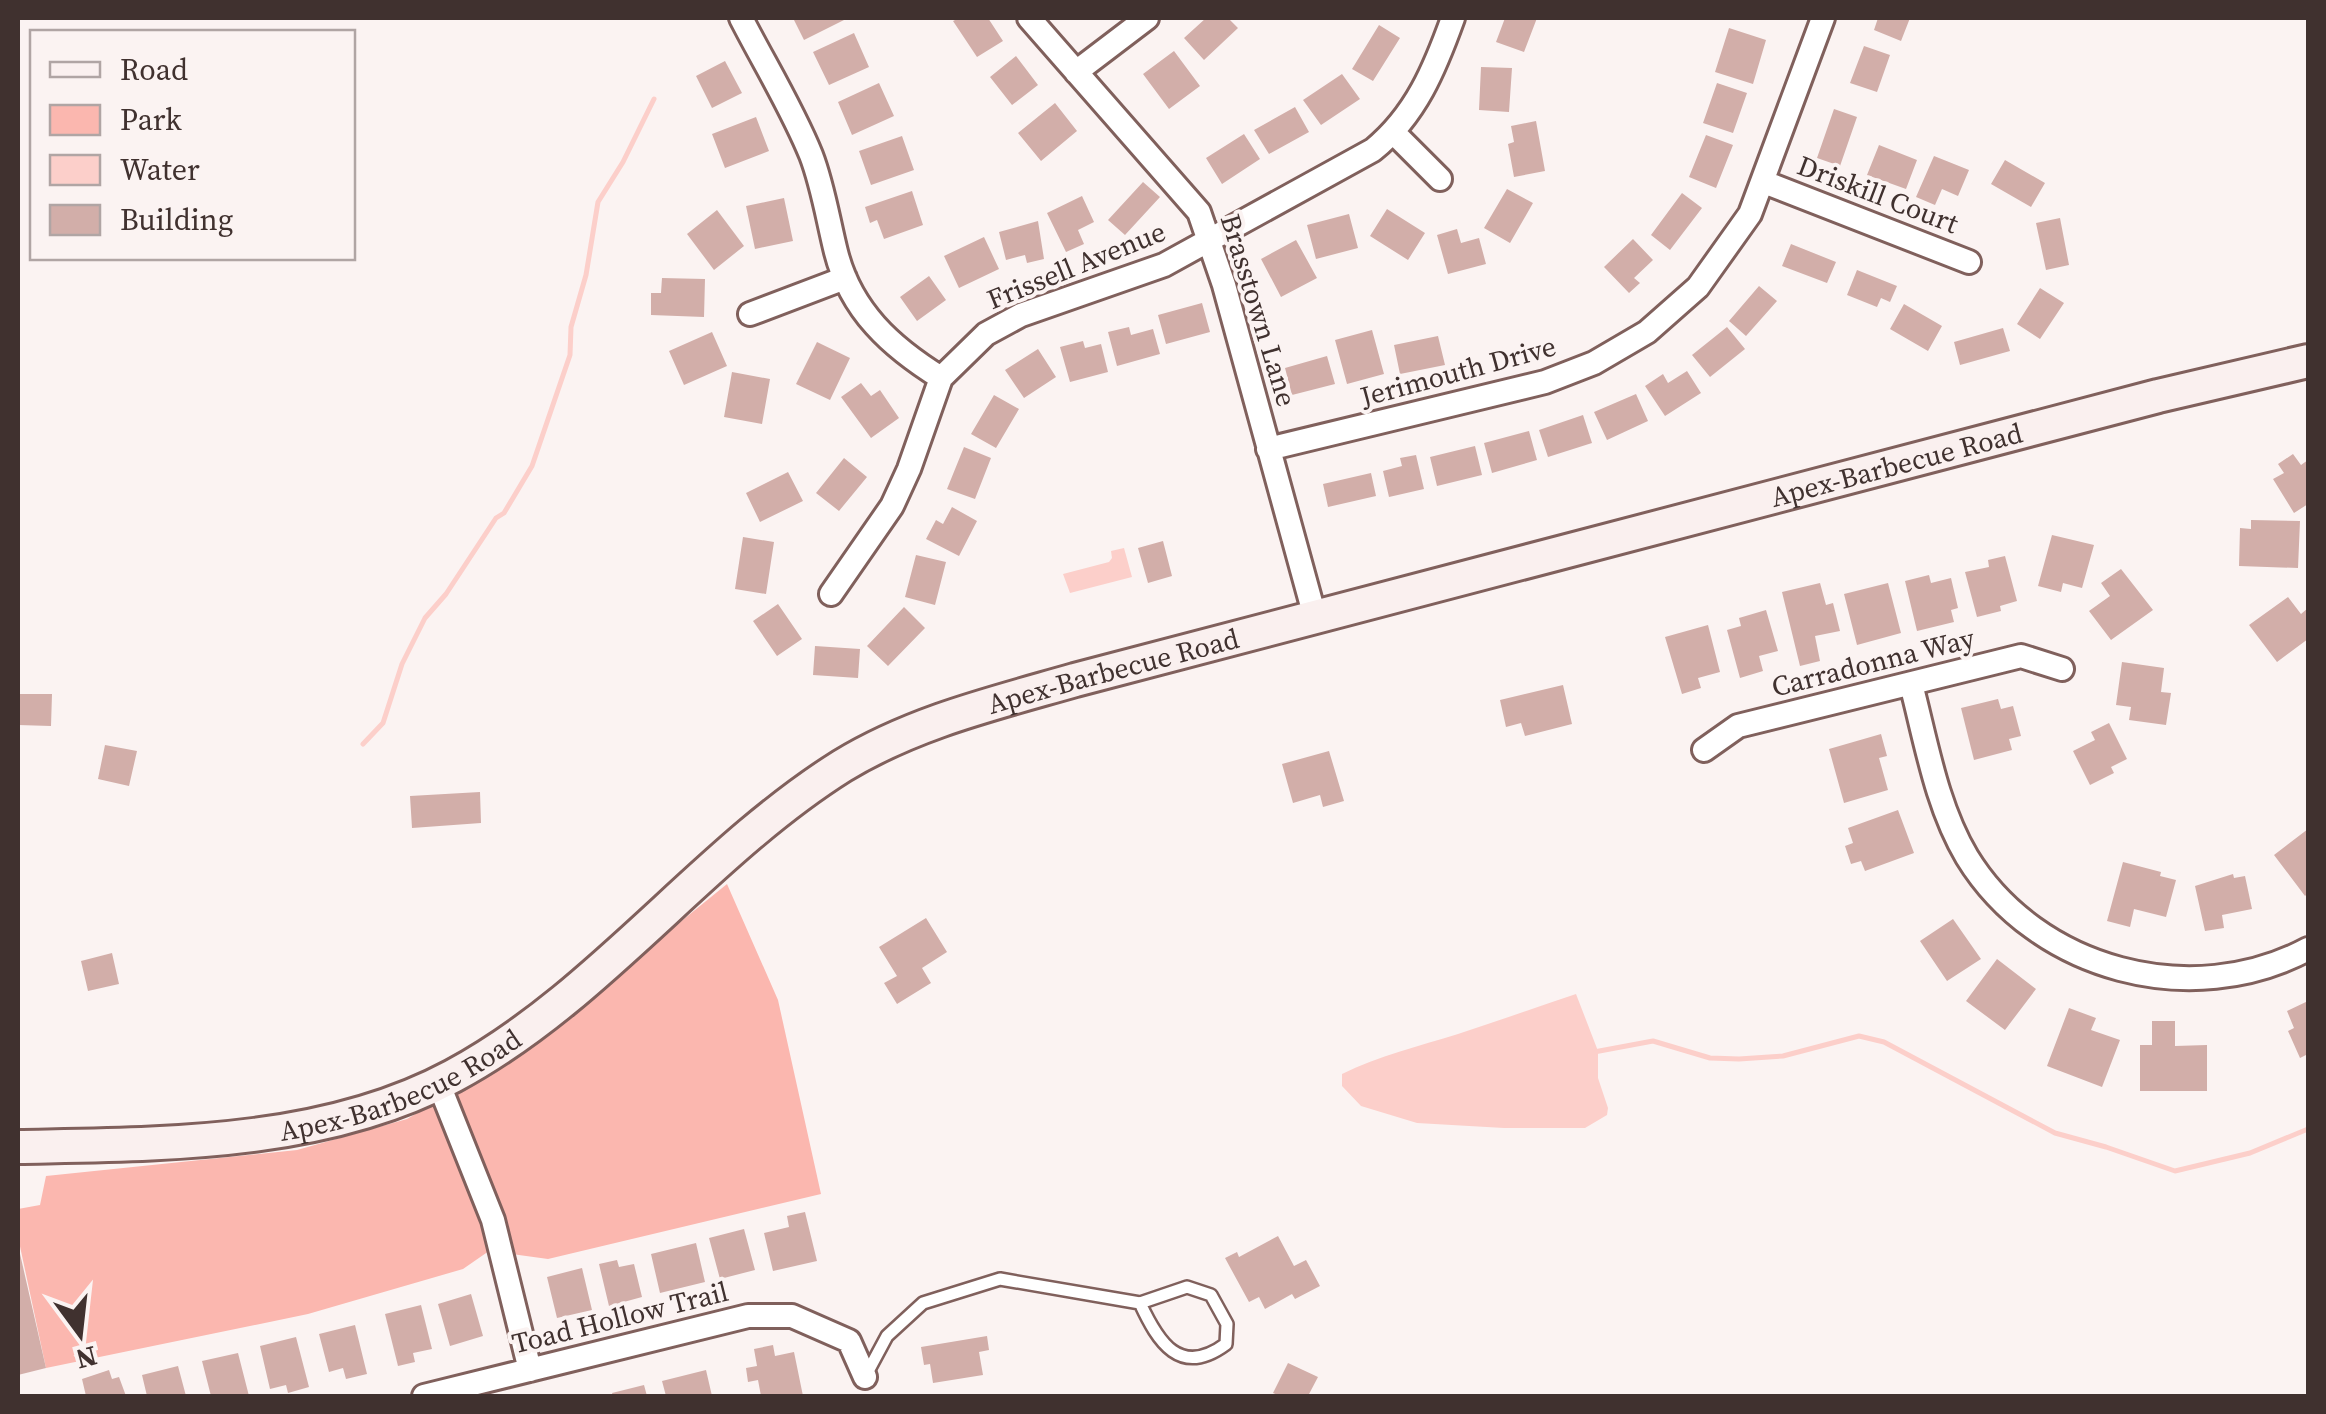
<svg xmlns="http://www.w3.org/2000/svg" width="2326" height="1414" viewBox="0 0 2326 1414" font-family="'Source Serif 4',serif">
  <rect width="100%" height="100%" fill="#fbf3f2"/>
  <path fill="#fbb7af" d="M727,884L778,1000L821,1194L548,1259L489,1251L463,1269L308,1314L46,1368L18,1237V1209L40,1205L46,1176L297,1150L407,1119L524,1049Z"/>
  <path fill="#fccfca" d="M1124,548L1132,577L1070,593L1063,574L1109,562L1112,558L1111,551Z
    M1576,994L1598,1051V1078L1608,1108L1607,1115L1585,1128H1504L1417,1123L1361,1106L1342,1086V1074C1379,1056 1419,1046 1458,1034C1498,1021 1537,1007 1576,994Z"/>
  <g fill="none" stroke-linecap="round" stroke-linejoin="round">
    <path stroke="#fccfca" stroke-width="5" d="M363,744L383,723L402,664L425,618L446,594L496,518L504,513L532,466L570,355L571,327L586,275L598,202L623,162L654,99
      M1594,1052L1653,1041L1710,1058L1739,1059L1783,1056L1859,1036L1884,1042L2055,1133L2106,1147L2175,1171L2250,1153L2308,1129"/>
  </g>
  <path fill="#d2aea9" d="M793,18H848L804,40Z
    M959,18H988L1003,41L977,57L953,21Z
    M1206,18H1228L1238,28L1204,60L1184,38Z
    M1505,18H1537L1524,52L1496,42Z
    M1878,18H1910L1901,41L1874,30Z
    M1379,25L1400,38L1373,81L1352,69Z
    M1729,28L1766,40L1753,84L1715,72Z
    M854,33L869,67L829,85L813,52Z
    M1864,46L1890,55L1877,92L1850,83Z
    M1174,51L1200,86L1169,109L1143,74Z
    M1016,56L1038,85L1012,105L990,77Z
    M725,61L742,93L712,108L696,76Z
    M1481,67L1512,68L1509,112L1479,110Z
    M1342,74L1360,99L1321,125L1303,100Z
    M879,83L894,116L852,135L838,102Z
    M1717,83L1747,93L1733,133L1703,123Z
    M1055,103L1077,131L1041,161L1018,133Z
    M1295,107L1309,132L1269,154L1254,130Z
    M1834,109L1857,117L1840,166L1817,158Z
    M756,117L769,151L725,168L712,134Z
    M1536,121L1545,171L1514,177L1508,144L1514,142L1511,126Z
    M1244,134L1260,159L1222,184L1206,158Z
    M1706,135L1733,145L1716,188L1689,177Z
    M902,136L914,170L871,185L859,151Z
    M1879,145L1917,160L1906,189L1867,175Z
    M1934,156L1969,170L1958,196L1942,189L1935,205L1916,197Z
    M2005,160L2045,183L2031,207L1991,184Z
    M1143,182L1160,197L1125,235L1108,220Z
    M1507,189L1533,203L1510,243L1484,228Z
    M912,191L923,225L884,239L877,220L870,223L865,207Z
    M1682,193L1702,208L1670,250L1651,235Z
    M1082,196L1094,222L1078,230L1084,244L1066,252L1047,213Z
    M784,198L793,241L755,249L746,206Z
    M1387,209L1425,233L1408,260L1370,236Z
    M717,210L744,246L714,270L687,234Z
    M1349,214L1358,248L1316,259L1307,225Z
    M2060,218L2069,265L2046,270L2036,223Z
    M1038,221L1044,259L1027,263L1025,255L1006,260L999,232Z
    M1457,229L1461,243L1479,238L1486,264L1448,274L1437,235Z
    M984,237L999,269L959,288L944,256Z
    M1633,239L1653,260L1634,278L1640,283L1629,293L1604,267Z
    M1296,240L1317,278L1281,297L1261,259Z
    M1791,244L1836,262L1827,283L1782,266Z
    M1857,270L1897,286L1890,302L1881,298L1877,307L1847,295Z
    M929,276L946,300L917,321L900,297Z
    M662,278L705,279L704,317L651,315V293H661Z
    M1759,286L1777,301L1746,336L1729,321Z
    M2040,288L2064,303L2040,339L2017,324Z
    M1202,303L1210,332L1166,344L1158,315Z
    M1904,304L1942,326L1928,351L1890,329Z
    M1129,327L1131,335L1153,329L1160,354L1117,366L1108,332Z
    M1727,327L1745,349L1710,377L1692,355Z
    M2003,328L2010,351L1960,365L1954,342Z
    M1372,330L1384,374L1347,384L1335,340Z
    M712,332L727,366L684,385L669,351Z
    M1438,336L1445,365L1400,374L1394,345Z
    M1083,341L1085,348L1101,344L1108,372L1070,382L1060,347Z
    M817,342L850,358L830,400L796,384Z
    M1038,349L1056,377L1024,398L1005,370Z
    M1327,356L1335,384L1292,395L1285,368Z
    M1687,371L1701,393L1665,416L1645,386L1663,374L1668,383Z
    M732,372L770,379L762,424L724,417Z
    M861,383L871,396L880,390L899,418L871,438L841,397Z
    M1636,394L1648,421L1607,440L1594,412Z
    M994,395L1019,409L996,448L971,434Z
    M1583,415L1592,443L1548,457L1539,430Z
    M1529,431L1537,460L1492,473L1484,443Z
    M1475,446L1482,475L1437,486L1430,457Z
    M964,447L991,458L975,499L947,489Z
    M2293,454L2301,465L2308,460V504L2294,513L2273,479L2284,473L2278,464Z
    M1416,455L1424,489L1389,497L1383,471L1402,466L1400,458Z
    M844,458L867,477L839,511L816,493Z
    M788,472L803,501L760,522L746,493Z
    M1371,473L1376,496L1328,507L1323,484Z
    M952,507L977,521L959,556L926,539L936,520L943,524Z
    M2251,520L2300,521L2298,568L2239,566L2240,528L2251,529Z
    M2052,535L2094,545L2082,588L2063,583L2061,592L2038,586Z
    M743,537L774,542L766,594L735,589Z
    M1163,541L1172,576L1148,583L1138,548Z
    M916,555L946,562L935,605L905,597Z
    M2005,556L2017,601L2000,606L2001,611L1977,617L1965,572L1989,567L1988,560Z
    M2121,569L2153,610L2111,640L2089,611L2110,596L2101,583Z
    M1929,575L1931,583L1951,578L1958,608L1951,610L1954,622L1917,631L1905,581Z
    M1820,583L1826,605L1833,603L1840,631L1815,636L1820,661L1800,666L1782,592Z
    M1888,583L1901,633L1857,645L1844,594Z
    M2288,597L2301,614L2308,608V639L2277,662L2249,625Z
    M778,604L802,639L777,656L753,621Z
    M904,607L925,628L888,666L867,646Z
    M1766,610L1778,651L1759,656L1763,671L1740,678L1727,630L1741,626L1739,618Z
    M1708,625L1720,672L1698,678L1701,688L1682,694L1665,637Z
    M815,646L860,649L858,678L813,675Z
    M2122,662L2164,668L2161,692L2171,693L2166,725L2129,720L2131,707L2116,705Z
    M1563,685L1572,724L1525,736L1521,723L1506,727L1500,700Z
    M18,694H52L51,726L18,725Z
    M1998,699L2001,709L2013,706L2021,736L2009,739L2012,750L1974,760L1961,708Z
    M2109,723L2127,759L2111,767L2114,773L2090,785L2073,751L2095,740L2091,732Z
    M1881,734L1887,756L1879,758L1888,790L1844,803L1829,749Z
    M105,745L137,751L129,786L98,779Z
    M1329,751L1344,801L1323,807L1320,795L1293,803L1282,764Z
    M480,792L481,823L412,828L410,796Z
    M1898,810L1914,853L1865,871L1861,861L1851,864L1845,846L1853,843L1848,828Z
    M2308,829V893L2305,896L2274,855Z
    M2123,862L2161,872L2160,876L2176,880L2166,917L2134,909L2130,927L2107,921Z
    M2233,874L2234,878L2245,876L2252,909L2222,915L2224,928L2205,931L2195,886Z
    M926,918L947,952L922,968L931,983L897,1004L884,983L897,976L879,947Z
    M1953,919L1981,959L1947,981L1920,941Z
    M112,953L119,984L88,991L81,961Z
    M1997,959L2036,989L2005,1030L1966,1001Z
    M2308,1001V1054L2300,1058L2288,1031L2294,1028L2287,1011Z
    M2069,1008L2096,1018L2091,1030L2120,1040L2102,1087L2047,1066Z
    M2152,1021H2175V1046L2207,1045V1091H2140V1045H2152Z
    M805,1212L817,1261L773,1271L764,1233L789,1227L787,1216Z
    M744,1229L755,1270L720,1279L709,1238Z
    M1278,1236L1294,1266L1306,1260L1320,1286L1295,1299L1292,1294L1265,1309L1259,1297L1249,1302L1225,1258L1237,1252L1239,1257Z
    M696,1243L705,1282L660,1293L651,1254Z
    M18,1245L46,1368L18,1375Z
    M617,1260L619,1267L634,1264L642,1297L609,1306L599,1264Z
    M582,1268L592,1310L557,1318L547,1277Z
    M471,1294L483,1336L450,1346L438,1304Z
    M421,1305L432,1349L413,1353L415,1362L398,1366L385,1314Z
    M355,1325L367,1374L346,1379L343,1368L329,1372L319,1334Z
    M987,1336L989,1350L979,1352L983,1375L933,1383L930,1364L924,1365L921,1347Z
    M296,1337L309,1387L288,1393L286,1385L270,1389L260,1346Z
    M773,1345L775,1356L794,1352L803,1396H761L758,1380L748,1382L746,1368L757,1366L754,1349Z
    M238,1353L249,1396H211L202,1361Z
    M1288,1363L1318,1377L1308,1396H1280L1273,1393Z
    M178,1366L186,1396H147L142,1375Z
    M109,1370L112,1379L119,1377L126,1396H86L82,1379Z
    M706,1370L712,1396H666L662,1381Z
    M644,1385L647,1396H613L612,1393Z"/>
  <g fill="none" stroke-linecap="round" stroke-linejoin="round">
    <g stroke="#80605c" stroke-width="16">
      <path id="lane" d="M865,1377L887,1336L923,1303L1000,1279L1140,1303L1187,1287L1211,1295L1227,1324L1226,1344C1180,1378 1158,1342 1140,1303"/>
    </g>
    <g stroke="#80605c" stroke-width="28">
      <path id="street" d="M741,18C764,63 792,108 811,155C823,186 828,220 836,252C851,311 891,347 941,378
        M1029,18L1199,212L1224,285L1315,617
        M1076,72L1147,18
        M1394,133L1440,179
        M1764,182L1969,262
        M750,314L845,278
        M1268,449L1545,382L1594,363L1647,332L1698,287L1750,214L1823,18
        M831,594L892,506L909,469L941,378L986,334L1021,315L1164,265L1373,150C1416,115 1435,68 1453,18
        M1911,684C1926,741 1936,805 1967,857C2037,971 2192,1011 2308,949
        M1704,750L1738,726L2021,656L2062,669
        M438,1082L493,1220L530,1370
        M424,1396L748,1316H792L849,1341L865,1377"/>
    </g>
    <g stroke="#80605c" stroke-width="38">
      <g id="secondary">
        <path id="s1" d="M18,1147C161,1144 323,1146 453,1076C600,997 702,854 842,766C914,722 995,703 1075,680L2158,396L2308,361"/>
      </g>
    </g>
    <use href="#lane" stroke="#fff" stroke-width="11"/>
    <use href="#street" stroke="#fff" stroke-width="22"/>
    <use href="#secondary" stroke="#faf0ef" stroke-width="32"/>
  </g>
  <g text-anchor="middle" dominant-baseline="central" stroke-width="8" stroke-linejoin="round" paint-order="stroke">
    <g font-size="28" fill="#40312f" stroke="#fbf3f2">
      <text transform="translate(1878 194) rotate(21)">Driskill Court</text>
      <text transform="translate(1076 265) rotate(-22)">Frissell Avenue</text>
      <text transform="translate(1259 310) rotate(73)">Brasstown Lane</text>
      <text transform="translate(1458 371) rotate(-15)">Jerimouth Drive</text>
      <text stroke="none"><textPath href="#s1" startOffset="2042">Apex-Barbecue Road</textPath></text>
      <text transform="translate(1873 662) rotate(-14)">Carradonna Way</text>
      <text stroke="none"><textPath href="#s1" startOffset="1232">Apex-Barbecue Road</textPath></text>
      <text stroke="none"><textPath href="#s1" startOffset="392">Apex-Barbecue Road</textPath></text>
      <text transform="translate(620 1317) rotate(-14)">Toad Hollow Trail</text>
    </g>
  </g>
  <rect width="2326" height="1414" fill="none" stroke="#40312f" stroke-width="40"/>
  <rect x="30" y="30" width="325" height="230" fill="#fbf3f2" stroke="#b0a5a4" stroke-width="2.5"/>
  <rect x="50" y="62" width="50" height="15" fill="#faf0ef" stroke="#b0a5a4" stroke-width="2.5"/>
  <text x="120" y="80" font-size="30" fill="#40312f">Road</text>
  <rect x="50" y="105" width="50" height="30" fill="#fbb7af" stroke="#b0a5a4" stroke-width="2.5"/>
  <text x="120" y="130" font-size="30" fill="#40312f">Park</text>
  <rect x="50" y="155" width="50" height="30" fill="#fccfca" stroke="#b0a5a4" stroke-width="2.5"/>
  <text x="120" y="180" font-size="30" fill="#40312f">Water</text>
  <rect x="50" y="205" width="50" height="30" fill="#d2aea9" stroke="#b0a5a4" stroke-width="2.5"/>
  <text x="120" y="230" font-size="30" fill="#40312f">Building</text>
  <g transform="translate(80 1334) rotate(165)" stroke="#fbf3f2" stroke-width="8" paint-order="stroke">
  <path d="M0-8L18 38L0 25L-18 38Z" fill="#40312f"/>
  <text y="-15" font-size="28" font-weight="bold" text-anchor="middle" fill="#40312f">N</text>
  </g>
</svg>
